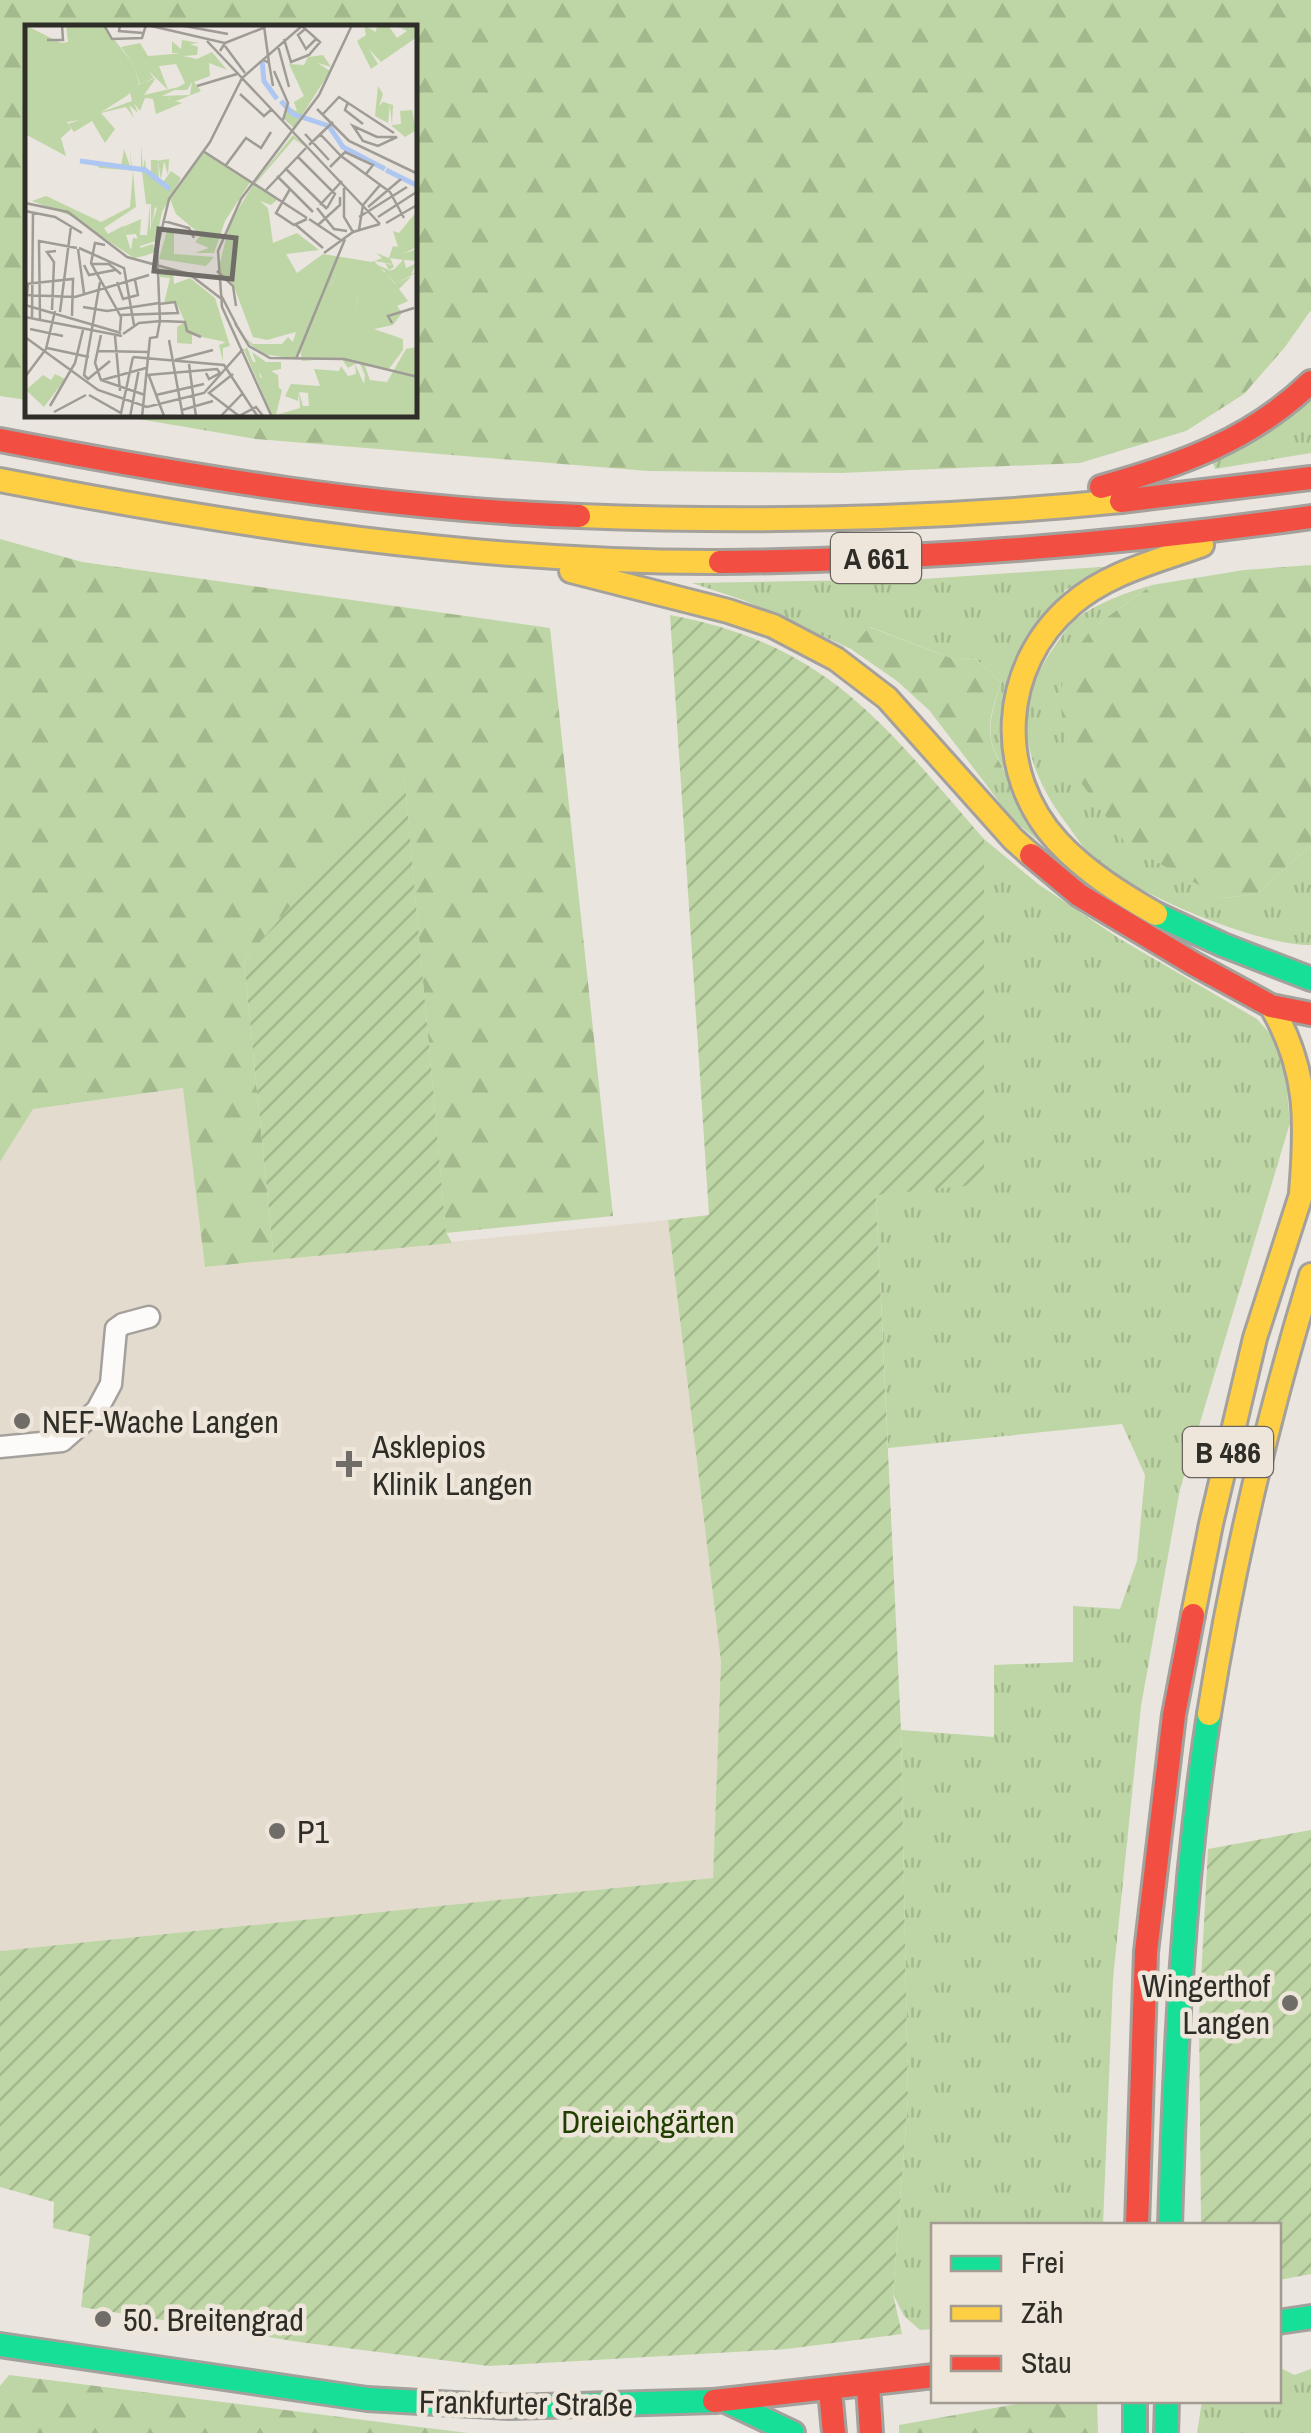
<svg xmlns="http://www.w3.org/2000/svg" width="1311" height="2433" viewBox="0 0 1311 2433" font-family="'Archivo Narrow',sans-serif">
  <defs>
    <pattern id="grass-tufts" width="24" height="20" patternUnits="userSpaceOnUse" patternTransform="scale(2.5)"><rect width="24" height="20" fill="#bed6a5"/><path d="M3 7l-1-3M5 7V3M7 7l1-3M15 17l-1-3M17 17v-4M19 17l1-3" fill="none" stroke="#a4b88e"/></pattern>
    <pattern id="forest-firs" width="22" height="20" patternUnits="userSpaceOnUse" patternTransform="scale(2.5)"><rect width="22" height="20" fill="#bed6a5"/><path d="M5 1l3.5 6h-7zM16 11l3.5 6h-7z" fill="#a4b88e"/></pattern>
    <pattern id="garden-furrows" width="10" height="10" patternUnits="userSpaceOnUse" patternTransform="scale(2.5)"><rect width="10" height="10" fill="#bed6a5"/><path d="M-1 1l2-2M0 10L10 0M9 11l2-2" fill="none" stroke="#a4b88e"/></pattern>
  </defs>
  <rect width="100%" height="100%" fill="#eae5de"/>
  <path fill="#e3dbcd" d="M184,1088L205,1267L668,1220L721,1662L713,1878L0,1951V1162L33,1109Z"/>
  <path fill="url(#grass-tufts)" d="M1311,398V453L1215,469L1213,462Z
    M1116,566L1065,590L1003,733L1070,867L1011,818L985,783L1009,777C984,739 987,726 1001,683L975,658L956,660L870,627L851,649L743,600L692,583L923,579Z
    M1152,585L1092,628L1124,841L1223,898L1257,894L1311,845V945C1256,945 1137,895 1095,859C1084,850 1075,835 1066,823C1022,764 1010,705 1057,643C1063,635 1069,625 1076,619C1098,602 1126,593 1152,585Z
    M984,839L1038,884L1120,939L1257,1019L1283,1048L1290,1123L1180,1489L1141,1706L1113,1979L1103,2225L934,2226L933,2329L920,2330L904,2316L893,2294L908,2098L901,1730L994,1737V1665L1073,1662V1606L1120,1609L1137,1561L1145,1475L1122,1424L888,1448L876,1194L984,1183Z
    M1279,2367L1294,2375L1311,2369V2433H1197L1202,2401L1278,2400Z"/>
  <path fill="url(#forest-firs)" d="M0,0H1311V310L1285,347L1244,394L1186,431L1080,463L840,473L648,471L256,439L115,415H415V28H28L27,400L0,396Z
    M0,539L82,562L550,628L613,1216L446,1233L404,775L244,961L274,1260L205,1267L183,1088L33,1109L0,1162Z
    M1311,565V845L1257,894L1223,898L1153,860L1124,841L1079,780L1065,735L1059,696L1069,660L1092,628L1152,585L1244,570Z
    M869,627L956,660L975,658L1001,683C986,726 984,739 1009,778L985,783L929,710L897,681L851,649Z
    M9,2375L411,2426L468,2433H0V2386Z
    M1034,2401H1097L1098,2433H899V2425Z"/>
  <path fill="url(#garden-furrows)" d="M670,615C830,645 883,724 984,839V1184L876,1195L901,1730L908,2098L893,2294L902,2334L787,2349L489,2366L299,2342L81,2307L90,2236L53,2228L54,2202L0,2187V1951L713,1878L721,1662L668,1220L709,1215Z
    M404,773L446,1232L452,1243L274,1260L244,961Z
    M1311,1830V2274L1279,2280L1278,2226L1201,2225L1199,2016L1208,1849Z"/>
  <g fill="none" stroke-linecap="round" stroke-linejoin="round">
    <g stroke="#a4a19c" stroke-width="25">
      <path id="street" d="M0,1447L62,1441L97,1410L111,1384L116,1329L123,1324L149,1317"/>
    </g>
    <g stroke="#a4a19c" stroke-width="28">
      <path id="fast" d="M1156,914L1223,945L1311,979
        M1170,2226C1175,2055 1183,1883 1209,1714
        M1278,2322L1311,2317
        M0,2345L367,2399L509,2407L714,2401
        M1135,2400V2433
        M726,2401L793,2433
        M1166,2433L1167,2400"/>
    </g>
    <g stroke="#a4a19c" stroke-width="28">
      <path id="slow" d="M0,480C237,526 478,563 720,562
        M579,516C760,523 940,519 1121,501
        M571,571L728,611L773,626L836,659L887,698L1013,839L1031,855
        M1156,914C1121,894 1086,872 1058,842C994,773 1000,666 1071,605C1107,573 1158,561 1202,545
        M1271,1006C1308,1069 1307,1122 1301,1193
        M1193,1615L1211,1524L1255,1338L1308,1173
        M1209,1714C1233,1564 1267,1420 1311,1275"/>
    </g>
    <g stroke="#a4a19c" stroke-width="28">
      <path id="jam" d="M0,440C192,477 384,509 579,516
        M1101,487C1180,465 1251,440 1311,382
        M1121,501L1311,478
        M720,562C919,560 1114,545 1311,517
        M1031,855L1079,895L1194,964L1271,1006L1311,1014
        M1137,2226L1146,1952L1174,1715L1193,1615
        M868,2385L871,2433
        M830,2390L834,2433
        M714,2401L934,2376"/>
    </g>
    <use href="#street" stroke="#fcfbfa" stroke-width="20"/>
    <use href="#fast" stroke="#16e098" stroke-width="22"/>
    <use href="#slow" stroke="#ffcf43" stroke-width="22"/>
    <use href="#jam" stroke="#f24e42" stroke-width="22"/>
  </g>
  <g fill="#706d68" stroke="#eee6da" stroke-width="4">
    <circle cx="22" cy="1421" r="10"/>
    <path d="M344 1449h10v10h10v10h-10v10h-10v-10h-10v-10h10z"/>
    <circle cx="277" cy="1831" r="10"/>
    <circle cx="1290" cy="2003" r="10"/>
    <circle cx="103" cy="2319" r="10"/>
  </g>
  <g text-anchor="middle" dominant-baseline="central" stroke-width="9" stroke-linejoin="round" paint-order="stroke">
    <g fill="#eee6da" stroke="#68645d" stroke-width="2.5">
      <rect x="831" y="533" width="90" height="50" rx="8"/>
      <rect x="1183" y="1427" width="90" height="50" rx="8"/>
    </g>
    <g font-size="30" font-weight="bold" fill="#2f2d28">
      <text x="876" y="558">A 661</text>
      <text x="1228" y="1452">B 486</text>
    </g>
    <g font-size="32" fill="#2f2d28" stroke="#eee6da" text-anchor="start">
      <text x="42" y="1421">NEF-Wache Langen</text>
      <text x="372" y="1446">Asklepios<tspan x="372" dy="37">Klinik Langen</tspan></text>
      <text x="297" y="1831">P1</text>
      <text x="1270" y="1985" text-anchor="end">Wingerthof<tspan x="1270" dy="37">Langen</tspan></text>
      <text x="123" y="2319">50. Breitengrad</text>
    </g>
    <g font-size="32" fill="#1f3e00" stroke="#eee6da">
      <text x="648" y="2121">Dreieichgärten</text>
    </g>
    <g font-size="32" fill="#2f2d28" stroke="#eee6da">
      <text transform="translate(526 2403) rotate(1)">Frankfurter Straße</text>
    </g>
  </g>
  <g transform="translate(25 25)">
    <rect width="392" height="392" fill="#eae5de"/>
    <path d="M339,0L351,7L352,0H363L372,13L382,6L370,0H390L392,12L356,37L344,24L353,39L346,44L332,16L341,10ZM157,15L174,18L165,19L173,22L172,30L158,31L172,34L187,27L202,45L184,38L185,51L169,57L176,66L146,78L143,72L144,82L135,71L165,70L167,57L162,65H149L160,58L151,39L134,41L143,65L123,45L129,53L115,59L110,45L122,38L109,40L96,22L115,18L123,31L148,29L156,28H147V16L156,24ZM298,30L306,42L293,38L305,46L269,103L259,94L262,82L272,86L269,77L279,71L264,39L279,40L283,32ZM353,61L358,69L354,81L358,77L368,80L367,100L376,99L375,86L387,85L391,105L380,112L367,101L365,80L363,98L350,91ZM126,135H132L131,167L146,146L156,153L137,187L130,182L126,205ZM108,146L111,182L79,203L83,209L98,201L106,225L108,213L115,214V223L128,219L130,227L119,231L109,233L46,191L7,176L21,171L76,197L105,182ZM392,186V222L377,229L392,224V236L379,235L381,243L392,238L386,249L392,247L371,259L363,251L378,235L365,233L369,242L361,247L348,238L364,245L360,238L366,240L364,233L368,221L373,222L368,206L374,208ZM227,327L241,337H256V344L246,346L253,350L254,364L242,366Z" fill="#bed6a5"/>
    <path d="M0,0L36,18L43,17L41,0H78L109,40L113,34L123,40L110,45L114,58L103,70L67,93L42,97L46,104L36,113L41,131L0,109ZM268,110L281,122L269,114L230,159L253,174L246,180L235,176L243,183L248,218L272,208L294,225L261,229L272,248L298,229L347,237L357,233L351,228L364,233L367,239L349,236L359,247L374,243L363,251L370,259L387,251L374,264L383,276L372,281L377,288L368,300L349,304L378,314V325L364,344L340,341L345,355L362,357L381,324L392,322V392H248L219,325L222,322L228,337H234L235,352L257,365L251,390L275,383L274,367L278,381H284L339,359L340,350L334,337L323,343L316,333L277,336L275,323L270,334L238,329L225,319L218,311L228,319H257L263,312L268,317L271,307L242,315L228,312L208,259L193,246L205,197L230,157ZM314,242L333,274L331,285L320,284L306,261ZM116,120L118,144L120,133L121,147L130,153L131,136L144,134L143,150L139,136L136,155L133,136L134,155L137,157L131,177L127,155V179H121L117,146L75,143L67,138L96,142L99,124L106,144L105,123L107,144H116ZM179,127L226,156L200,196L189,228H170L184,223L170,217L176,210L151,189L145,174Z" fill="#bed6a5" fill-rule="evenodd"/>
    <path d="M314,241L333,274L331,285H319L306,262ZM30,349L40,354L19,382L1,365L18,350L26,355Z" fill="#bed6a5"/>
    <path d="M131,53L119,70L158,61L135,72L157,78L131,89L128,74L120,73L115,86L109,78L113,88L104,80L109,93L101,82L76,88L90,104L80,118L67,96L49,107L43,99L107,76L104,63ZM125,179V205L132,183L137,187L131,216L115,221L111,209L101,210L98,202L116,194L115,210H122ZM143,202L149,204V229L189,232L181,241L134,234ZM134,243L148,245L149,259L165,253L190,273L205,321L198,323V336L194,320L201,317L167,310V319L152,318V302L160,297L151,277L139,278L145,253L135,252ZM330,339L339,359L284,382L283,368L274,367L273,376L260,371L266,359L295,361L289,344L314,346L316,341L323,351L331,349Z" fill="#bed6a5"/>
    <path fill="none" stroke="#aec6f2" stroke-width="5" d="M237,35L239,56L252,74M256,76L268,89L304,101L318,122L360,144M55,136L120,145L145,164M361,145L393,161"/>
    <path fill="none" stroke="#9f9b95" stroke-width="2.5" d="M79,0L87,14L117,13L121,0M95,0L94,6L118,8M122,0L200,18L195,26M154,0L203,9M278,0L217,53L355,199M239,1L244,38M280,4L273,10L281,24L291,14M259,14L266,37L284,30L295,17L277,1M22,15H38L37,0M200,18L238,3M200,21L220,48M253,21L264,62M237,34L244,38L248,61M249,46L263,78L258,95M172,61L212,49M215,69L239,91L247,84M323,77L320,85L338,99M292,84L324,116L393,149M298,89L314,72L369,108M328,101L352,112H372L353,121L338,116ZM280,109L304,135M295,109L316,131M284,120L308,97M178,126L282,193M272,131L310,169L302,183M316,131L365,167L379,193M201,140L221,113L236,123L246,107M305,142L320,127L348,140L341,149M260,143L302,184M252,151L288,187M319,163V192L328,207M265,164L251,188L269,200L282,194M241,165L281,123M0,178L43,187L102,232L164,249L198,275M295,180L317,156M343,182L376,154M292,183L309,204L322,206M0,186L30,192L57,208M334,192L382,162M353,192L393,166M284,194L317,216M139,196L164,203L169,213M361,198L392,180M271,200L298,223M293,200L315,180V172M334,205L338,180L355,160M80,220L70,218L66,238L96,292L95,306M54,223L99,243L109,300M53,224L59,268M299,228L328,207L355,199M66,239H84L96,249M59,240L64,250L90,245M192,246L208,261L211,281M75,257L59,350L63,354L85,336M92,257L98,274L113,270L110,255M0,259L48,254L47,291M0,270L50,272L124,250M196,270L212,301M0,280L96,308M58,282L82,286L134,278M27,285L29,237L22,227L31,226M35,287L46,201M0,290L3,258M95,290L153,288L150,277L134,279M0,292L97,311M7,294L8,187M15,295L14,216L52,223M210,298L224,321L245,333L319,334L393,352M367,298L363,291L389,283M5,304L38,311M98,309L114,298L136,296L160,297L162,306L176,312M76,310L70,338L76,355L120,370M90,311L95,366M0,312L73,365L122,382L179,368L218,324M144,315L158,392M22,323L64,332M73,326L124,327M108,332L199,340L233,392M271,334L320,214M150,335L188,325M164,339L171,392M208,349L184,368L214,391M122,350L192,344L195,348L184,354L181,348M124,351L139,391M0,352L21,324L30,286M77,355L121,343M64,370L96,388L108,332M131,370L179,359M25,381L50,338L58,305M157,385L188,376M29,387L61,370M214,391L231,382L238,391M105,392L114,344M117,392L125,313L132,312L135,296L132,224L144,174L185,117L217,53L182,16M195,392L218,368M247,392L197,282L193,226L216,174L294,70L327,0"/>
    <path fill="#706d68" fill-opacity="0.15" stroke="#706d68" stroke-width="5" d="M134,204L211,213L207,254L129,246Z"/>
    <rect width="392" height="392" fill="none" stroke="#2f2d28" stroke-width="5"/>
  </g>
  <rect x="931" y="2223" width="350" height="180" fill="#eee6da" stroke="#a29c93" stroke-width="2.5"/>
  <rect x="951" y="2256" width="50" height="15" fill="#16e098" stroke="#a29c93" stroke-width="2.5"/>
  <text x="1021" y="2273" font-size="30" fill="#2f2d28">Frei</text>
  <rect x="951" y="2306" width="50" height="15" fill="#ffcf43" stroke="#a29c93" stroke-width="2.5"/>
  <text x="1021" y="2323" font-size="30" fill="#2f2d28">Zäh</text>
  <rect x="951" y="2356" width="50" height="15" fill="#f24e42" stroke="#a29c93" stroke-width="2.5"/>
  <text x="1021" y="2373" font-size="30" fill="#2f2d28">Stau</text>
</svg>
